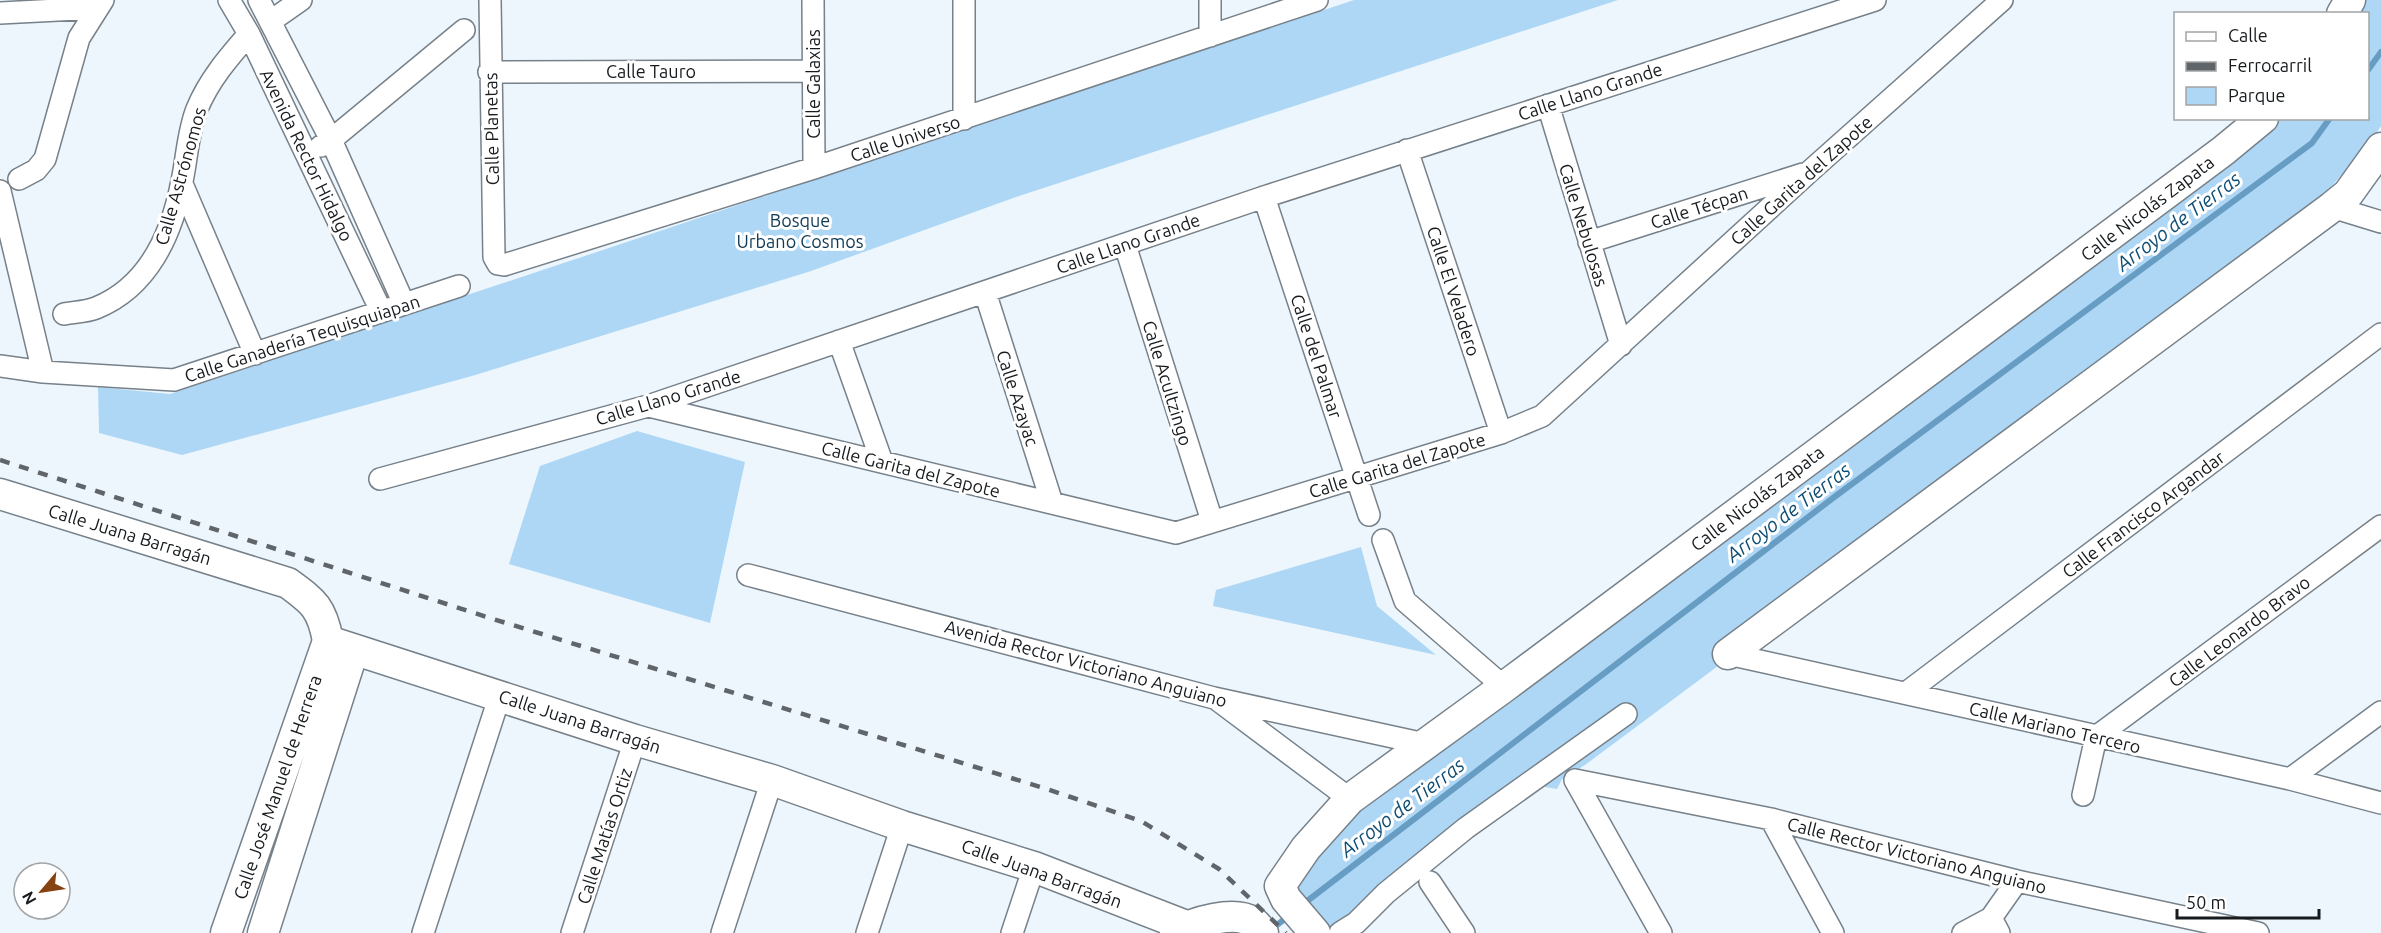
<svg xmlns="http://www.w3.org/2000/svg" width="2381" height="933" viewBox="0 0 2381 933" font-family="Ubuntu,sans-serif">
  <rect width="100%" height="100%" fill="#edf6fd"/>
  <path fill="#aed7f6" d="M1354,0H1618L1016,197L811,271L472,376L182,455L99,433L98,387L170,394Z
    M2359,0H2381V126L2368,146L2328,190L1724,640L1722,663L1585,765L1562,779L1557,789L1539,786L1504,815L1335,933L1303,916L1293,902L1301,862L1354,809L2275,124L2279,119L2368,118V14L2351,13Z
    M637,431L745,462L710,623L509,564L540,466Z
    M1361,547L1377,606L1436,655L1213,606L1216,590Z"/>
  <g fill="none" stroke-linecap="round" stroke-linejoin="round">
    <path stroke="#689dc3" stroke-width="6" d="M2368,70L2381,52
      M1302,905L1833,498L2312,143L2330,118
      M1269,931L1290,915"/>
    <g stroke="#778189" stroke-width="24">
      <path id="street" d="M229,0L249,34L381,311
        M259,0L331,140L404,304
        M490,0L494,257L498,264L504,265L814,168L1317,0
        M813,0L814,168
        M1210,0V36
        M0,13L97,8
        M271,21L301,0
        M489,72L812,71
        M1548,105L1621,345
        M964,119V0
        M321,146L331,140L464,30
        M1407,150L1501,433
        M19,179L36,170L45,159L79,38L103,0
        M182,184L255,354
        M0,191L43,372
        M1264,197L1369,515
        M2332,207L2381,222
        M1589,242L1803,174
        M1125,245L1212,521
        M985,292L1052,503
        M64,314C74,312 86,312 96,308C148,287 172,234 182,181C187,158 188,131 197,109C209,80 228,58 249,34
        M839,341L882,462
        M0,366L43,372L174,380L459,286
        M649,406L1176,533L1501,433L1542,416L1809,172L2002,0
        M380,479L648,406L1264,197L1875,0
        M1383,540L1405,601L1504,687
        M748,575L1214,698L1425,744
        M1728,654L2290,779L2381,803
        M1906,693L2381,334
        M1219,701L1350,799
        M2290,779L2381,712
        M1575,780L1771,819L2017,881L2258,933
        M1575,780L1661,933
        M2083,795L2096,737L2381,526
        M1771,819L1833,933
        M1430,882L1464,933
        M423,933L500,695
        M572,933L635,740
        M722,933L772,780
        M867,933L902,826
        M1012,933L1034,867
        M1340,933L1356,923L1386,893L1466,828L1626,714
        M1963,933L1991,918
        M1999,933L1991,918L2017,881"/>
    </g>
    <g stroke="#778189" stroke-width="33">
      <path id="secondary" d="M2342,14L2350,0
        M0,494L288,583C314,602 322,608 328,641L226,933
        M328,641L635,740L772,780L902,826L1034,867L1186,926
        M1728,654L2332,207L2348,194L2381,148
        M263,933L353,651
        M1175,933C1193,922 1234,910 1253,922C1257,925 1260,930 1263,933
        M1315,933L1286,899L1280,886L1306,848L1350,799L1504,687L2223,151L2263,118"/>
    </g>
    <use href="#street" stroke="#fff" stroke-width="21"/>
    <use href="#secondary" stroke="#fff" stroke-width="30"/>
    <path stroke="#60656a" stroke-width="4.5" stroke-dasharray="10 10" stroke-linecap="butt" d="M0,460L493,619L1047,789L1141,821L1219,869L1286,933"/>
  </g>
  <g text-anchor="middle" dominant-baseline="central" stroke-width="6" stroke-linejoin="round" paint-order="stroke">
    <g font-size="18" fill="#171b1e" stroke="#fff">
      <text x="651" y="71">Calle Tauro</text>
      <text transform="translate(813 84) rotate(-90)">Calle Galaxias</text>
      <text transform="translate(1590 91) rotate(-18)">Calle Llano Grande</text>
      <text transform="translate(491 129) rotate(-91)">Calle Planetas</text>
      <text transform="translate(905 138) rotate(-18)">Calle Universo</text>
      <text transform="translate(307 155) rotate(64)">Avenida Rector Hidalgo</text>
      <text transform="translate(180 176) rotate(-74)">Calle Astrónomos</text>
      <text transform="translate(1801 180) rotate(-42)">Calle Garita del Zapote</text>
      <text transform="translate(1699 207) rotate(-18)">Calle Técpan</text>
      <text transform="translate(2147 208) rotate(-37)">Calle Nicolás Zapata</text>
      <text transform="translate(1584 225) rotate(73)">Calle Nebulosas</text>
      <text transform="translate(1128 243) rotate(-19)">Calle Llano Grande</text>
      <text transform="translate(1454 291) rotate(72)">Calle El Veladero</text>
      <text transform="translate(302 338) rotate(-18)">Calle Ganadería Tequisquiapan</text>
      <text transform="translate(1317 356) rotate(72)">Calle del Palmar</text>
      <text transform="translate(1168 383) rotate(73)">Calle Acultzingo</text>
      <text transform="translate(668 397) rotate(-17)">Calle Llano Grande</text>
      <text transform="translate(1018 398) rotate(72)">Calle Azayac</text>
      <text transform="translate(1397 465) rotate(-17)">Calle Garita del Zapote</text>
      <text transform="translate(911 469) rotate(14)">Calle Garita del Zapote</text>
      <text transform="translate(1757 498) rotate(-37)">Calle Nicolás Zapata</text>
      <text transform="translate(2143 514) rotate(-37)">Calle Francisco Argandar</text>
      <text transform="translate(130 534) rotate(17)">Calle Juana Barragán</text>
      <text transform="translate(2239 631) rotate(-37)">Calle Leonardo Bravo</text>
      <text transform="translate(1086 663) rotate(15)">Avenida Rector Victoriano Anguiano</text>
      <text transform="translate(580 721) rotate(18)">Calle Juana Barragán</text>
      <text transform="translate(2055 727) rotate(13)">Calle Mariano Tercero</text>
      <text transform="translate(277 787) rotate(-71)">Calle José Manuel de Herrera</text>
      <text transform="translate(604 836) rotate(-72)">Calle Matías Ortiz</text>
      <text transform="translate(1917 855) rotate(14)">Calle Rector Victoriano Anguiano</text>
      <text transform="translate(1042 873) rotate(20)">Calle Juana Barragán</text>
    </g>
    <g font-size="18" fill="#103a55" stroke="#fff">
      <text x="800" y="220">Bosque<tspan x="800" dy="21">Urbano Cosmos</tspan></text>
    </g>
    <g font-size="20" font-style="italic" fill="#0e4e74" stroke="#fff">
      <text transform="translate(2178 221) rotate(-37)">Arroyo de Tierras</text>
      <text transform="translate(1788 512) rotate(-37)">Arroyo de Tierras</text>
      <text transform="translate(1402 807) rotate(-37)">Arroyo de Tierras</text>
    </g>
  </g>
  <rect x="2174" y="12" width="195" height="108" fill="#ffffff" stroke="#a2a4a5" stroke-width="1.5"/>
  <rect x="2186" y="32" width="30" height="9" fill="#ffffff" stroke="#a2a4a5" stroke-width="1.5"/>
  <text x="2228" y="42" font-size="18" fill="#171b1e">Calle</text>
  <rect x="2186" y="62" width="30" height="9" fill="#60656a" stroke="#a2a4a5" stroke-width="1.5"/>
  <text x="2228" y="72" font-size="18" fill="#171b1e">Ferrocarril</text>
  <rect x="2186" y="87" width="30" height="18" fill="#aed7f6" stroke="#a2a4a5" stroke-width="1.5"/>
  <text x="2228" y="102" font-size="18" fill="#171b1e">Parque</text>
  <g transform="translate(42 891) rotate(241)"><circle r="28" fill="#ffffff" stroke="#a2a4a5" stroke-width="1.5"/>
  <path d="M0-4.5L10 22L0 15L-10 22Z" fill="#854212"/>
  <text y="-9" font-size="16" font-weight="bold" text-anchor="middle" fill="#171b1e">N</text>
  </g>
  <path d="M2177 909v9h142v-9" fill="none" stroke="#171b1e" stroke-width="3"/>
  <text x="2186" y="909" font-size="18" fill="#171b1e" stroke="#ffffff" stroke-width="4.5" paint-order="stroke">50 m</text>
</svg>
